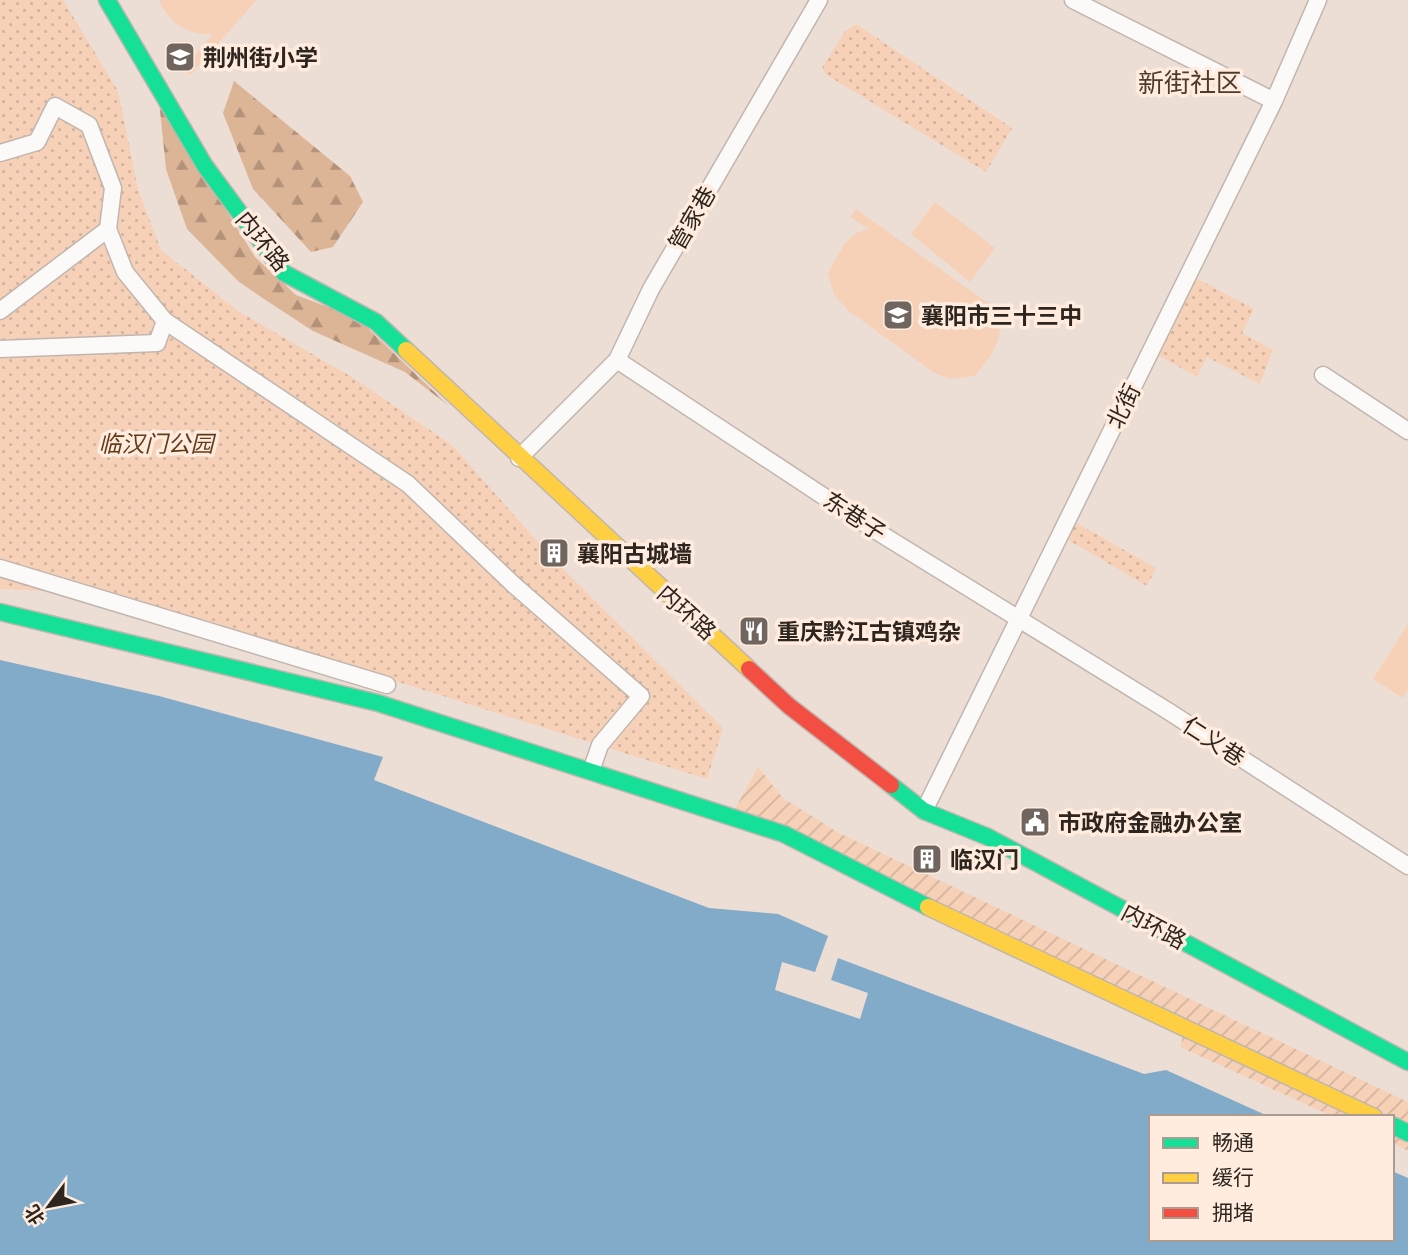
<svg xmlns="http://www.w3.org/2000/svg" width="1408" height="1255" viewBox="0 0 1408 1255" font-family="Merriweather,'Noto Sans SC',serif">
  <defs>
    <pattern id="forest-firs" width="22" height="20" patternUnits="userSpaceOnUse" patternTransform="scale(1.75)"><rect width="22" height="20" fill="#dcb496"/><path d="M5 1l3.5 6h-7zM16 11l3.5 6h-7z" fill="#b3927a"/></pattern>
    <pattern id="park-dots" width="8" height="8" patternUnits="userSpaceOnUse" patternTransform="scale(1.75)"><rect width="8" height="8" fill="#f6d1b7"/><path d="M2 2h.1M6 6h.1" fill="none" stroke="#d3b39d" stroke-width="1.8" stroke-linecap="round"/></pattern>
    <pattern id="garden-furrows" width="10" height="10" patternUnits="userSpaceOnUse" patternTransform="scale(1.75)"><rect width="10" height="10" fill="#f6d1b7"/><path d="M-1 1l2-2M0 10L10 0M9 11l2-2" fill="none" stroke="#d3b39d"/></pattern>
  </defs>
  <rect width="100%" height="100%" fill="#ecded5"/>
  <path fill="url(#forest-firs)" d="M234,81L350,176L363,202L333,247L311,252L253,189L223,113Z
    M159,101L255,257L296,295L357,318L449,406L405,372L313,331L264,299L238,281L187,229L166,169Z"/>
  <path fill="url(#park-dots)" d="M0,0H63L118,91L138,189L161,250L238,311L355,379L453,446L551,557L723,728L707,779L118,594L0,589Z
    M856,24L1012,128L986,172L825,74L822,68L845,31Z
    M1188,274L1254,309L1242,333L1273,350L1260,384L1207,357L1197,377L1151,351Z
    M1068,518L1156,568L1147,586L1060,535Z"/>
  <path fill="url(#garden-furrows)" d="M758,767L783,798L837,832L1408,1102V1151L1392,1143V1117H1334L1180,1047L1185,1030L735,809Z"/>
  <path fill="#f6d1b7" d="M159,0H257L190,75L183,68L213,34C188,35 169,24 159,0Z
    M935,202L995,248L970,282L911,234Z
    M856,209L999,311C1004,338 993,355 975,376L950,379L933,372L849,311L834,295L828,273C839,255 846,232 869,229L850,217Z
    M1408,624V690L1403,698L1373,679Z"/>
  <path fill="#81abc9" d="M0,660L159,696L383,757L374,780L709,908L778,914L828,936L815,972L782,962L775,990L860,1019L868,993L831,980L838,958L1144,1074L1166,1070L1270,1117H1151V1239H1392V1171L1408,1178V1255H0Z"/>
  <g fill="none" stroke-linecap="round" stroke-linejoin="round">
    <g stroke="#c1b6af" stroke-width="19">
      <path id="street" d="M819,0L651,289L617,360L873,529L1168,711L1408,866
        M1073,0L1274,101
        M0,153L37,142L55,106L89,125L113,188L108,229L0,311
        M108,229L125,272L165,321L408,484L514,585L641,696L600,745L591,771
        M0,349L157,343L165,321
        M1323,375L1408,431
        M519,458L617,360
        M0,568L387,685
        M924,811L1274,101L1318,0"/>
    </g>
    <g stroke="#c1b6af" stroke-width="19">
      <path id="fast" d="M107,0L205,166L284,273L376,322L406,350
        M0,612L378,703L784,834L928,907
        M891,785L924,811L988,837L1408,1062
        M1392,1125L1408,1133"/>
    </g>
    <g stroke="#c1b6af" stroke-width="19">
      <path id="slow" d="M406,350L749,669
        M928,907L1374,1117"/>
    </g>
    <g stroke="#c1b6af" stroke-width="19">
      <path id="jam" d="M749,669L789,706L891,785"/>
    </g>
    <use href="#street" stroke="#fcfaf9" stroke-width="16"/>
    <use href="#fast" stroke="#16e098" stroke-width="16"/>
    <use href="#slow" stroke="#ffcf43" stroke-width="16"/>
    <use href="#jam" stroke="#f24e42" stroke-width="16"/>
  </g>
  <defs>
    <g id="school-square" transform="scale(1.575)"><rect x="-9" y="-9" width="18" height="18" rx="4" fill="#70665f" stroke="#ffecde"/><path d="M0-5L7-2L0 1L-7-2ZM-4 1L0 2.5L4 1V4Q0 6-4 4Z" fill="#fff"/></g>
    <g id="building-square" transform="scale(1.575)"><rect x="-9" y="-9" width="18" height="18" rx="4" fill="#70665f" stroke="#ffecde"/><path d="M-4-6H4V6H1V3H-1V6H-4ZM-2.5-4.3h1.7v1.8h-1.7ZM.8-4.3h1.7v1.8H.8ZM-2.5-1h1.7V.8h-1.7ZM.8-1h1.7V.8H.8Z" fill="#fff"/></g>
    <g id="restaurant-square" transform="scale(1.575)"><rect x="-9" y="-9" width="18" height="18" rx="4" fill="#70665f" stroke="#ffecde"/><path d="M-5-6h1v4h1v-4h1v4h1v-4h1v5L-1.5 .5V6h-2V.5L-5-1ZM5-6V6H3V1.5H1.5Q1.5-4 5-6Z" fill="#fff"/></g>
    <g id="civic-square" transform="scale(1.575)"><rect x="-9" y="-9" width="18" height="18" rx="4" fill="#70665f" stroke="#ffecde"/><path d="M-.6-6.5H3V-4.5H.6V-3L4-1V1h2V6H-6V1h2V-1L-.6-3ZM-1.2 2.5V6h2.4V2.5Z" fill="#fff"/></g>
  </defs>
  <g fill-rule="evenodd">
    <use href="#school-square" x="180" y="57"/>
    <use href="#school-square" x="898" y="315"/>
    <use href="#building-square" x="554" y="553"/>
    <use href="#restaurant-square" x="754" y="631"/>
    <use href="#civic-square" x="1035" y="822"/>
    <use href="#building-square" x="927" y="859"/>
  </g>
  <g text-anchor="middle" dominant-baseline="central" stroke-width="7" stroke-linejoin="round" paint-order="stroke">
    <g font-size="23" font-weight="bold" fill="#2e251f" stroke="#ffecde" text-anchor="start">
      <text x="203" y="57">荆州街小学</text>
      <text x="921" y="315">襄阳市三十三中</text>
      <text x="577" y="553">襄阳古城墙</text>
      <text x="777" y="631">重庆黔江古镇鸡杂</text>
      <text x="1058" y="822">市政府金融办公室</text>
      <text x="950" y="859">临汉门</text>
    </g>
    <g font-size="23" fill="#2e251f" stroke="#ffecde">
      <text transform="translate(692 218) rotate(-60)">管家巷</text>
      <text transform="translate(263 241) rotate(51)">内环路</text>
      <text transform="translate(1123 406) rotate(-64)">北街</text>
      <text transform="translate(855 516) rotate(33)">东巷子</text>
      <text transform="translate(687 612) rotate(42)">内环路</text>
      <text transform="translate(1214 741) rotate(33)">仁义巷</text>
      <text transform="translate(1154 926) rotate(28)">内环路</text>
    </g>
    <g font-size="23" font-style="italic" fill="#643a17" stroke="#ffecde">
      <text x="156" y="443">临汉门公园</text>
    </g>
    <g font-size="26" fill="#4e3b2d" stroke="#ffecde">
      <text x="1190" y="82">新街社区</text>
    </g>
  </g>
  <rect x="1149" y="1115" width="245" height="126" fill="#ffecde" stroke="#ab9c92" stroke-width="2"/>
  <rect x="1163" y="1138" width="35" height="10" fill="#16e098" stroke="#ab9c92" stroke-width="2"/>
  <text x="1212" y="1150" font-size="21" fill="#2e251f">畅通</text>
  <rect x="1163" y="1173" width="35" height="10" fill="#ffcf43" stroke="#ab9c92" stroke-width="2"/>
  <text x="1212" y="1185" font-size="21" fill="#2e251f">缓行</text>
  <rect x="1163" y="1208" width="35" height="10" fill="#f24e42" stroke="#ab9c92" stroke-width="2"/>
  <text x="1212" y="1220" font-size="21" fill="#2e251f">拥堵</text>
  <g transform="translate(49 1206) rotate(238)" stroke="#ffecde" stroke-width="5" paint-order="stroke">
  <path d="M0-5L12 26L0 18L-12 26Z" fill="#2e251f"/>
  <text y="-10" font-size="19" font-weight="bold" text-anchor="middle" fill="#2e251f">北</text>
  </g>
</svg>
